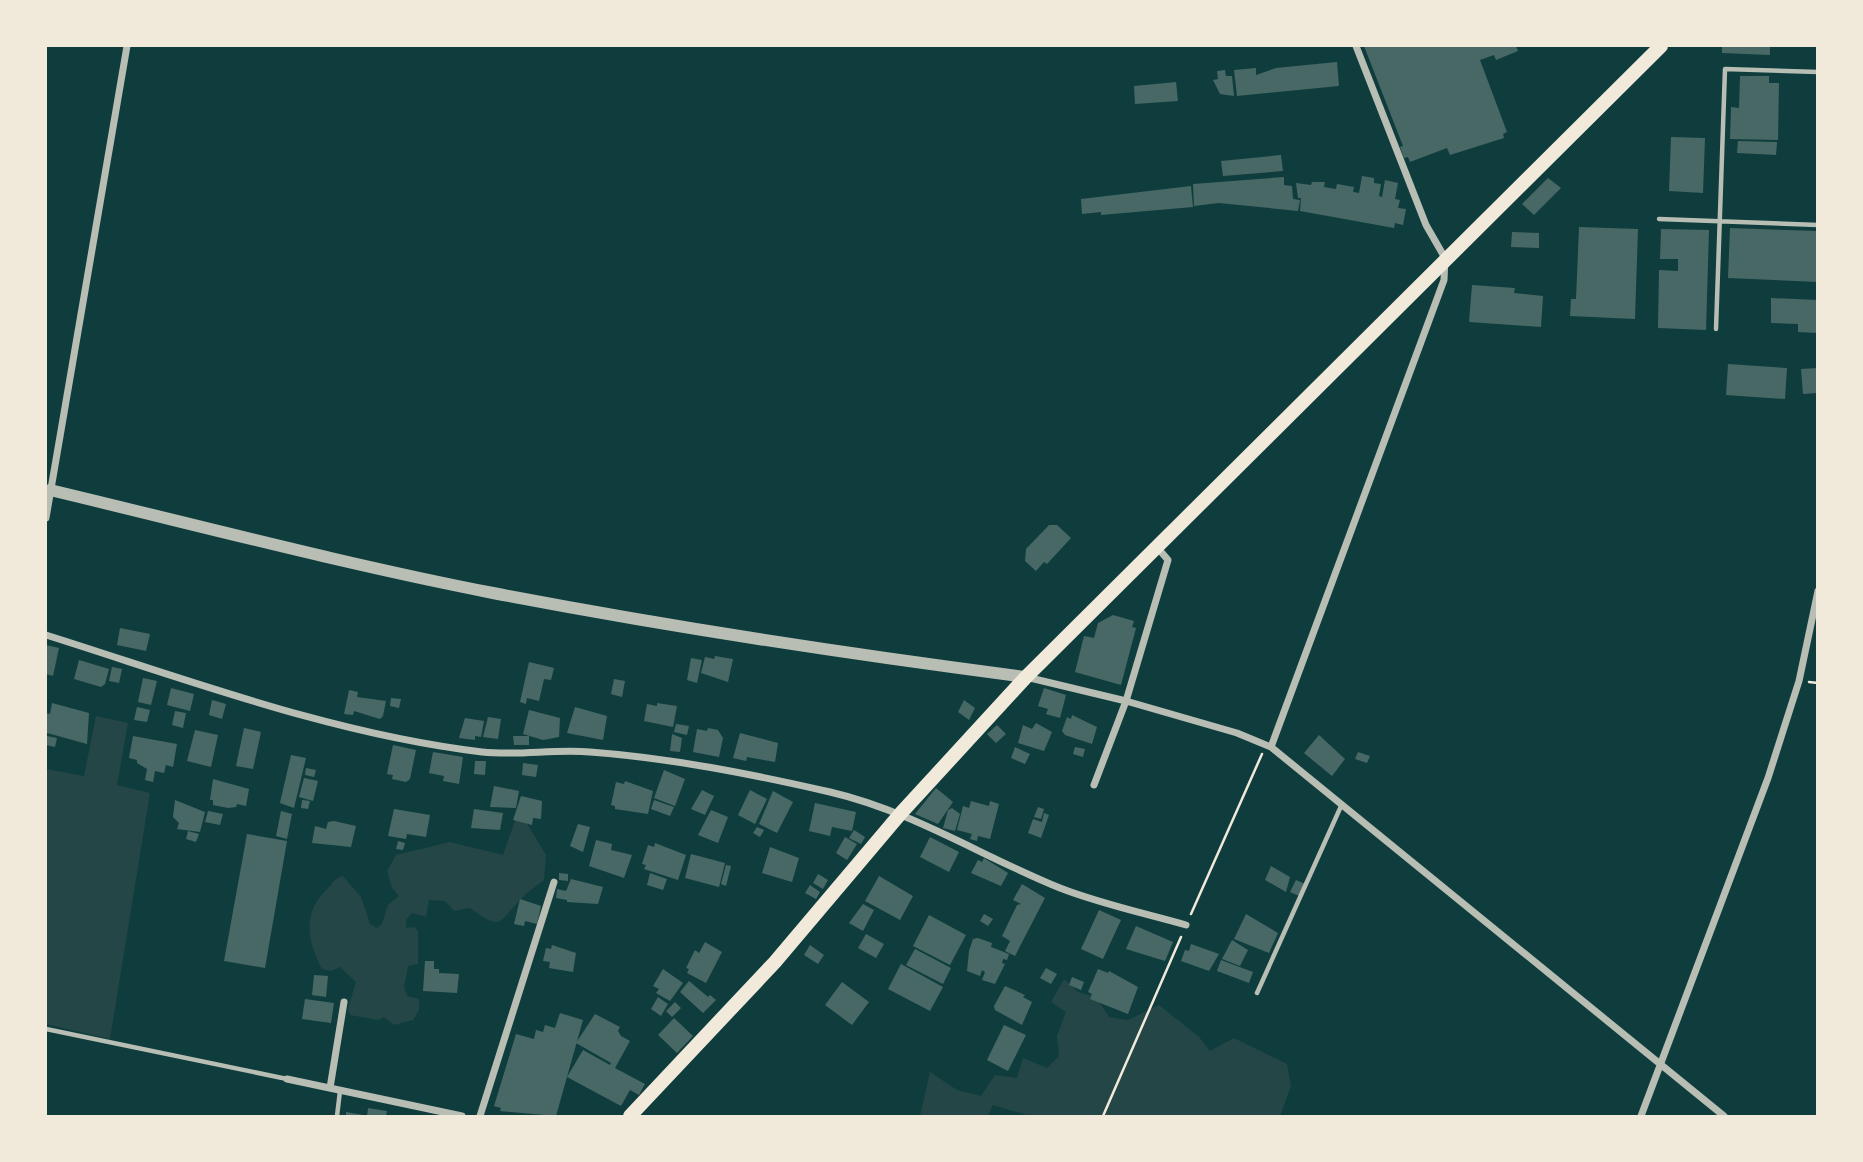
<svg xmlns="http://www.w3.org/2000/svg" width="1863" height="1162" viewBox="0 0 1863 1162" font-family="'Public Sans',sans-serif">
  <rect width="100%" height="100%" fill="#0f3d3e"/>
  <path fill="#244646" d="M96,716L128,723L117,785L150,793L110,1039L46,1024V769L84,776Z
    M516,818L526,822L546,855L544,880C537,886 528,891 522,898C498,921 504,933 470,908L454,911L445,901L429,900L426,917L412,913L406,920V928L415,927L418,932V964L408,966L404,987L407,996L419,999V1010L413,1020L394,1025L384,1017L378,1020L350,1015L348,1009L356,982L340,967L331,971L322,969C307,939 302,914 327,889C334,882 334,878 343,876L361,897L370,924L377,928L382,924L388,905L399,896L392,888L387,871L396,855L450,842L503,855Z
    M1064,979L1078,992L1096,997L1109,1017L1128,1020L1159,1005L1199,1037L1210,1051L1234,1038L1287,1064L1291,1086L1280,1116H1030L993,1105L988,1116H920L930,1072L957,1090L981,1096L995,1075L1017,1078L1023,1058L1047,1068L1059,1056L1057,1036L1066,1012L1051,1002Z"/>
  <path fill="#486865" d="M1364,46H1516L1518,51L1496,60L1494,55L1480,60L1507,132L1503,134L1504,138L1450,155L1447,148L1410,162L1408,157L1404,158L1400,147L1403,146Z
    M1722,46H1770V55L1722,53Z
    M1337,62L1339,86L1237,96L1234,70L1256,68V75L1276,68Z
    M1225,70L1226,76H1232L1234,96L1220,94L1213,80L1218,79L1217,71Z
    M1740,76H1769V83H1779L1778,140L1730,139L1731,107L1739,108Z
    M1176,82L1178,101L1135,104L1134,86Z
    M1671,137L1705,138L1703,193L1669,191Z
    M1738,141L1777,142L1776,155L1737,153Z
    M1281,155L1283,171L1223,176L1221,161Z
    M1362,176L1374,178V183L1381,184L1379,196L1382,197L1385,180L1398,183L1395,199L1400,200L1398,208L1406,209L1403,225L1395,223L1394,228L1300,211L1301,198H1298L1296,183L1311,185L1312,182H1325L1324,187L1336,189L1337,184L1354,187L1353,192L1359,193Z
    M1284,177V185L1292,186L1293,199L1300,200L1298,211L1219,203L1194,206L1193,184Z
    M1548,178L1561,188L1534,215L1522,204Z
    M1191,186L1193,207L1101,215V212L1082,214L1081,199Z
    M1579,227L1638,229L1635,319L1570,316L1571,299H1576Z
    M1730,228L1818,231V282L1728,278Z
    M1661,229L1709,230L1706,330L1658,328L1659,270L1678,271V259H1660Z
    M1512,232L1539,233V248L1511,247Z
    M1472,285L1515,288L1514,293L1543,296L1541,327L1469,322Z
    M1771,298L1818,300V333L1798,332V324L1771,323Z
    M1728,364L1787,368L1785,399L1726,395Z
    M1818,368V393L1803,394L1801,369Z
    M1049,525H1057L1071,538L1047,564L1044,562L1036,571L1025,561L1026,549Z
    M1113,615L1134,621L1132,627L1136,628L1121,685L1075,672L1084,636L1094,638L1098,623Z
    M120,628L150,634L146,651L117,645Z
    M46,645L59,648L53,676L46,674Z
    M715,656L733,659L728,682L701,673L705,657L714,659Z
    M691,658L702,660L697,683L687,680Z
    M79,660L109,669L105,684L101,687L74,679Z
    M529,662L554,668L551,680L544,679L539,701L527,698L526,704L520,702Z
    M112,667L122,669L119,683L109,681Z
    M143,678L157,681L151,705L138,702Z
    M614,679L625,681L622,697L611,694Z
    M171,688L194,694L190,711L167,705Z
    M1044,688L1066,695L1060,718L1046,714L1048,709L1038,706Z
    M349,690L358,692L357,697L386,701L383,716L380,719L354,711L353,715L344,714Z
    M391,698L401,699L399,708L390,706Z
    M212,700L226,704L222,719L209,715Z
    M964,700L975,708L969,720L958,712Z
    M52,703L89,713L87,744L47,733L46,713L50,714Z
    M657,703L677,706L673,727L644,721L647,704L657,706Z
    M137,707L150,710L147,722L134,720Z
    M575,707L607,716L603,740L567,733Z
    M529,710L560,718L559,737L543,740L523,734Z
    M175,711L186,713L183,728L172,725Z
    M1072,715L1097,727L1092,744L1065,735L1062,731L1067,717L1071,719Z
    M488,717L501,719L498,739L483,737Z
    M465,718L484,721L481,737L475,736V740L459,738Z
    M1036,723L1052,732L1044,751L1018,743L1023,725L1032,729Z
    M676,724L689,726L687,735L674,732Z
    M997,725L1006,734L996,743L987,734Z
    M244,728L261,732L253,769L236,766Z
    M708,728L718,730L723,738L719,757L693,752L697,729L707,731Z
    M195,730L218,735L211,767L187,761Z
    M740,733L778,743L775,762L747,757L746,761L733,758Z
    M672,734L682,738L680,752L670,751Z
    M1319,735L1345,759L1332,776L1304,753Z
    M47,736L57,738L55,747L46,745Z
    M133,736L177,744L173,767L166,765L164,773L155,771L153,782L145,780L147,769L137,763V760L129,758Z
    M513,736H529V745H514Z
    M393,745L416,750L410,779L406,782L392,779L393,775L387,774Z
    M1015,747L1030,754L1025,764L1011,758Z
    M1075,747L1085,749L1083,757L1073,754Z
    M433,752L463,757L459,784L443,781L444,776L429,773Z
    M1358,752L1370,756L1367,763L1355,759Z
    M291,755L306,758L294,808L280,803Z
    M475,761H486L485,775L474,774Z
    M523,763L538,765L536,777L522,775Z
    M306,768L316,770L314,777L305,775Z
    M664,770L685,779L675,806L654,798Z
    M304,778L318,781L313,801L299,797Z
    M213,779L249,789L246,806L237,804L236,807L228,808L213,805V800H210Z
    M625,781L653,791L648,814L615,809V806L611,805L616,782L624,784Z
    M494,786L519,791L516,808L490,807Z
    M936,788L953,802L938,824L915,814Z
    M702,790L714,796L705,815L691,809Z
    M750,790L767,799L755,824L738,815Z
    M773,791L793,802L777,833L759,824Z
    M521,796L542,801L541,819L533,818L532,825L513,820Z
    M175,800L205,812L200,832L177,829L179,823L173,817Z
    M302,800L310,801L308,809L301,808Z
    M654,800L674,807L670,816L651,809Z
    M971,801L989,806L990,801L999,804L990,839L978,836L977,841L970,839L972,834L957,830L963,806L969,808Z
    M815,803L856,812L852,831L832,827L830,836L809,831Z
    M1038,807L1044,809L1041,819L1034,817Z
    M952,808L960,814L955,831L943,828L948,810Z
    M394,809L430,815L426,837L407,834L406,839L388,836Z
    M474,809L503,813L500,830L471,828Z
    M711,810L728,817L718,843L698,835Z
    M208,811L223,814L220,825L205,822Z
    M281,811L292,814L287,839L276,836Z
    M1044,813L1049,815L1041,838L1028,833L1033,819L1042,822Z
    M334,821L356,826L351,847L312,843L315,826L326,829L328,822Z
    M578,824L590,827L583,852L570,846Z
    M757,827L764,830L760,837L753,833Z
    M854,830L865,837L861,844L849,838Z
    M188,831L199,834L196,842L186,839Z
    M247,834L287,841L265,968L224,961Z
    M845,837L857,844L847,860L836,853Z
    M930,837L959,852L949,872L920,857Z
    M596,840L612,844L611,850L632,855L624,878L589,866Z
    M398,841L405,843L403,850L396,849Z
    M655,843L686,855L678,880L644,869L646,865L642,864L648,845L654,847Z
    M770,847L799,858L792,882L762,873Z
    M691,854L725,863L719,887L685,878Z
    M984,858L1008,873L1001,886L971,873L978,860L982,862Z
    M726,865L731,866L726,886L721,884Z
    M1271,866L1290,877L1286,892L1265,880Z
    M559,873L568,874V881L559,880Z
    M650,873L667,879L663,890L647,885Z
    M818,874L828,880L823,889L813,883Z
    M879,876L913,896L900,920L865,901Z
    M571,879L603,887L598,904L567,902V900L556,898L557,889L566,891Z
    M1296,880L1305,884L1299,896L1290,892Z
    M1022,884L1045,898L1015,956L1005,951L1010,941L1002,936L1017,905L1021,904L1013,900Z
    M810,885L820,892L816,899L805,893Z
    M520,899L541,906L537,924L525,921L524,926L514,924Z
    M863,904L874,910L863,931L849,923Z
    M1099,910L1121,920L1103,959L1081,949Z
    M984,914L993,919L988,926L980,921Z
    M1246,914L1278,933L1269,953L1234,939Z
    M929,915L966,935L950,965L913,946Z
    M1136,926L1173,942L1165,961L1126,949Z
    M866,934L884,944L876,958L858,948Z
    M978,938L992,943L991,947L1009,954L1007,960L1003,959L1002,963L1005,964L995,984L982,980L985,972L982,970L980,976L967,971L969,951L973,939Z
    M1232,940L1248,950L1240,966L1222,959Z
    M705,942L722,952L706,983L687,973L689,969L686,968L695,950L699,953Z
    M1191,944L1219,954L1209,971L1181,961L1185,950L1189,951Z
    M552,945L576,953L573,972L549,968L550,962L543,961L546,948L551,949Z
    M810,945L824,955L818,964L804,955Z
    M915,949L951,968L943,984L906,965Z
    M1221,960L1253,972L1249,983L1217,971Z
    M425,961H434V969H439V973L459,974L457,993L423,991Z
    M901,964L943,987L930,1011L888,989Z
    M1046,968L1057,974L1051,984L1040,978Z
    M663,969L683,983L670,1001L656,993L659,989L653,986Z
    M1098,969L1108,973L1109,971L1138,987L1128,1014L1090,999L1092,994L1088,992Z
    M314,975L328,976L326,997L312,995Z
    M1072,977L1084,982L1081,990L1069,985Z
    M689,981L708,997L710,995L716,1000L703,1013L680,992Z
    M842,982L869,1002L852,1025L825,1005Z
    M1005,986L1025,995L1023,997L1032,1002L1022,1025L995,1010L994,1006Z
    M658,997L668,1004L661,1016L651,1009Z
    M305,999L334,1003L331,1023L302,1019Z
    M675,1002L681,1008L672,1017L666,1011Z
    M560,1013L583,1020L556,1116L500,1111L501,1108L494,1106L516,1034L534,1039L536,1030L543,1032L545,1025L555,1028Z
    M595,1014L620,1027L618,1031L621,1036L630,1041L615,1068L645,1084L639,1095L630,1090L621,1106L567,1077L583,1050L610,1065L611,1063L576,1043Z
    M674,1018L693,1036L677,1053L658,1035Z
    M1004,1025L1026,1035L1008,1071L987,1060Z
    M368,1108L387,1111L386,1116H367Z
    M346,1112L363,1115L362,1116H346Z"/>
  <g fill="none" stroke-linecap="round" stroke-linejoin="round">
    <path stroke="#f1e9da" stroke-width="2.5" d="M1809,682L1818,683
      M1191,914L1262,754
      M1103,1116L1181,937"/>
    <path stroke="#b8beb3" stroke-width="4.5" d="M1659,219L1818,225
      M1716,329L1725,69L1818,72
      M1257,993L1342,804
      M46,1029L287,1079
      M337,1116L340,1091"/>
    <path stroke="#b8beb3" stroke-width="7" d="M46,518L127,46
      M46,635C189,680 332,734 482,752C518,756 554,749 590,752C671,758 751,774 830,792C912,811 983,857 1060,888C1101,904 1144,913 1186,925
      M1026,677L1126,701L1237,733L1271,747L1724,1116
      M1271,747L1444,280L1445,258L1426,225L1356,46
      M1094,785L1126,701L1168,560L1157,547
      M287,1079L462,1116
      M330,1088L344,1002
      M480,1116L554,882
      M1641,1116L1768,778L1799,681L1818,591"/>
    <path stroke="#b8beb3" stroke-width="12" d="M50,490C197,525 344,564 493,593C670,627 848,654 1026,677"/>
    <path stroke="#f1e9da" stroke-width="14" d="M630,1116L775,962L901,813L1026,677L1661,46"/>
  </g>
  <rect width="1863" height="1162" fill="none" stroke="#f1e9da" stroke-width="94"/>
</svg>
